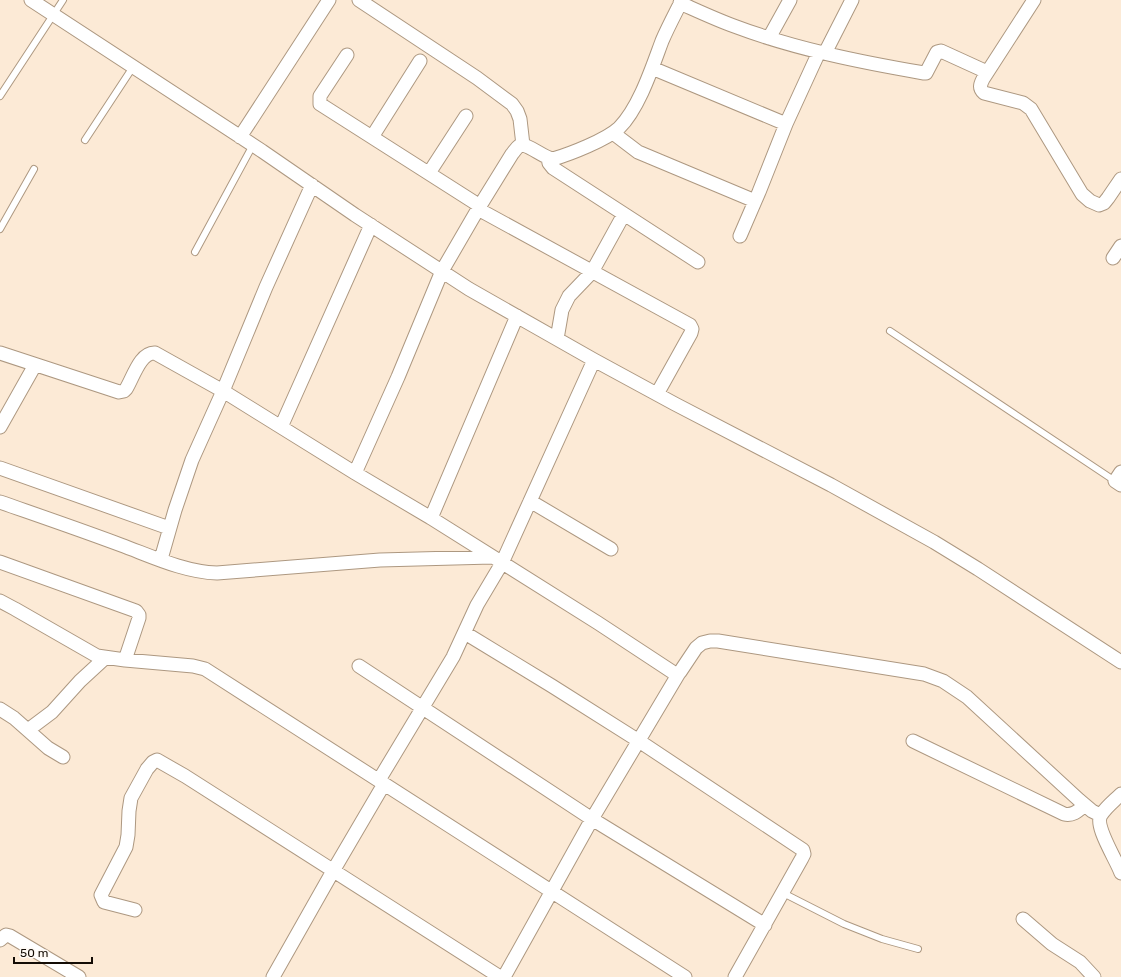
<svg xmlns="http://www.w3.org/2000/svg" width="1121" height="977" viewBox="0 0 1121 977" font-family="Rubik,sans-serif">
  <rect width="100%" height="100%" fill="#fcead6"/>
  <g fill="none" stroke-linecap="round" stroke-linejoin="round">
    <g stroke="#ad9881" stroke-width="8">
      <path id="lane" d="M0,96L63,0
        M85,140L133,67
        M0,229L34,169
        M195,252L253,145
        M890,331L1115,481
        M783,893L844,924L882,939L918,949"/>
    </g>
    <g stroke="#ad9881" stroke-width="15">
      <path id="street" d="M31,0L262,151L355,215L469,289L594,360L675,404L831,485L934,542L978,569L1121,662
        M359,0L477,78L512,104L517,111L520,119L523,145
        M1034,0L983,79C980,85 979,88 984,93L1023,103L1031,109L1082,194L1090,201L1099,205L1104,203L1108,198L1121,179
        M680,3C698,11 715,19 734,26C795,49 860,62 924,73H926L937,52L941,51L987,72
        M769,38L790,0
        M825,53L852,0
        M347,55L320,96V104L480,206
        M652,68L786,124
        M613,133L638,152L755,201
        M240,137L329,0
        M372,137L420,61
        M548,158L549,163L553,168L698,262
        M429,173L466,116
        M478,209L690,325L692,329L691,333L657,394
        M740,236L759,192L786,124L819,52
        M1113,258L1121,246
        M557,339L562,310L569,296L592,272L624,214
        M0,353L119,392L124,391L126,389C133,378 140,352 155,353L223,391L355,473L431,518L598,623L674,673H679L680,672L696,648L702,643L710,641H718L924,674L943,681L967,697L1079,800L1092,811L1100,815
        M0,427L35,365
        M281,427L371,225
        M0,468L169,528
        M1121,472L1115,481L1121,485
        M355,473L398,377L442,271L478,209L512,154C514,152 516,148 519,146C527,142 543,158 553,159C570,154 606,140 619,128C639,108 652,68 662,41C668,27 675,14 682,0
        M530,501L611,549
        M0,502C40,516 81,530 121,545C151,556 184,572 217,573L380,560L492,557
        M431,518L517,316
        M161,559L175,510L192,460L223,391L266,287L312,185
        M0,562L136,611L139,615V618L125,660
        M0,601L15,609L97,656L125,660L193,666L205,669L685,977
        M465,633L552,686L639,741L803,850L804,854L802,858L735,977
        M359,666L592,819L765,925
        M0,709L14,718L48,748L63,757
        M28,730L52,712L80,681L105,658
        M913,741L1064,814C1073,816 1078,811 1085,805
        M379,780L453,657L477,605L502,563L594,360
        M1121,794C1114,801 1106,807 1101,815C1094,826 1116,859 1121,873
        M135,910L104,902L101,895L126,847L128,835L129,811L131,798L147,769L153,762L157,760L185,776L500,977
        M1023,919L1052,944L1080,962L1094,977
        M0,940L6,935L10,936L79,977
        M273,977L333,871L384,784
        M504,977L592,819L679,673"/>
    </g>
    <use href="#lane" stroke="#fff" stroke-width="6"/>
    <use href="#street" stroke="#fff" stroke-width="13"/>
  </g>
  <path d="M14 957v6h78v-6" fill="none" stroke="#130c05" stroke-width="2"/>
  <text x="20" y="957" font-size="12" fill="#130c05" stroke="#fefaf5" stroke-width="3" paint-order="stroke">50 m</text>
</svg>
